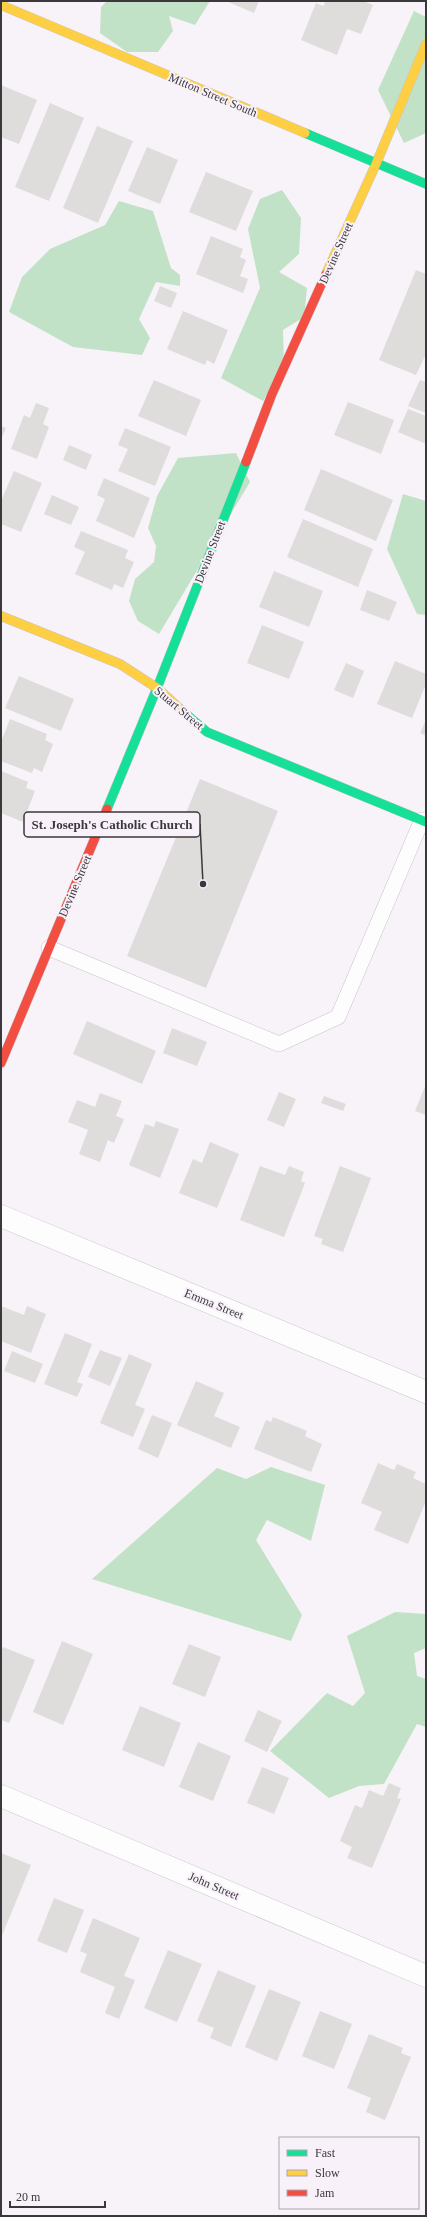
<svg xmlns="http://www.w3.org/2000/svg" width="427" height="2217" viewBox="0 0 427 2217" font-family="'Times New Roman',serif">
  <rect width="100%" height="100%" fill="#f7f3f8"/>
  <path fill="#c2e2c7" d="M107,1H210L195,25L169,16L173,31L158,52H127L100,33L101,7Z
    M414,11L426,17V133L404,143L378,90Z
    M282,190L301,218L299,254L279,272L307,288L304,317L283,330L284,364L263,401L221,378L260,288L248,229L260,199Z
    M119,201L153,211L171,268L180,275V286L156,282L139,319L150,338L142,355L73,347L9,312L22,277L50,249L105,225Z
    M236,453L250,482L159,634L138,621L129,601L135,579L154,562L156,546L148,528L157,496L178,458Z
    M403,494L426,501V615L417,614L387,549Z
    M271,1467L325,1485L311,1541L267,1520L256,1540L302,1615L291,1641L92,1579L217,1468L246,1479Z
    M395,1612L426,1614V1648L414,1653L417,1676L426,1679V1727L417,1724L384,1784L359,1786L329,1798L270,1751L327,1693L353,1706L365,1693L347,1636Z"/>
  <path fill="#dfdcdc" d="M226,1H259L254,13Z
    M326,1H363L373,5L361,34L347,29L337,55L301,40L316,3L323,6Z
    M1,85L37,100L19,144L1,137Z
    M50,103L84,118L49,201L15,187Z
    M97,126L133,141L98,223L63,208Z
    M147,147L178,160L160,204L128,191Z
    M206,172L253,191L236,231L189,212Z
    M211,236L243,249L240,257L246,260L240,276L248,279L243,293L196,274Z
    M416,270L426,274V354L416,375L379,360Z
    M160,286L177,293L171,308L154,301Z
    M183,311L228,330L214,364L207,360L205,365L167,349Z
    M154,380L201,400L186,436L138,416Z
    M420,380L426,382V413L408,406Z
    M348,402L394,420L381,454L334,435Z
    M36,403L49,408L43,424L49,427L37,459L11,449L24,415L30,418Z
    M408,409L426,416V444L398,432Z
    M1,426L6,428L1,439Z
    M125,428L171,447L155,486L118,471L128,449L118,445Z
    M69,445L92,455L86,470L63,460Z
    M321,469L393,500L376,541L304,510Z
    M14,471L42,483L21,532L1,524V501Z
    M104,478L150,498L134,538L96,521L105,499L97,495Z
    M52,495L79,507L71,525L44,514Z
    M303,519L373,549L358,587L287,557Z
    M81,531L128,550L125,558L134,562L123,588L114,584L112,590L75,574L85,552L74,547Z
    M274,571L323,591L309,627L259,607Z
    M367,590L397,602L389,621L360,610Z
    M262,625L304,642L289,679L247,663Z
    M395,661L426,674V684L412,718L377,704Z
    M346,663L364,671L353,698L334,690Z
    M19,676L74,699L61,731L5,708Z
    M10,719L47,734L45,740L53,744L42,772L34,768L32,773L1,761V742Z
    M426,720V736L420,733Z
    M1,771L28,782L26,788L35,791L23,822L1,813Z
    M200,779L278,811L206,988L127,956Z
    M87,1021L156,1051L142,1084L73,1054Z
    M172,1028L207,1042L197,1066L163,1053Z
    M426,1084V1115L415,1111Z
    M279,1092L296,1099L284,1127L267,1120Z
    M100,1093L122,1101L116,1116L124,1119L114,1143L108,1140L100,1162L79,1154L88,1130L68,1122L77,1100L95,1107Z
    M324,1096L346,1104L343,1111L321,1103Z
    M156,1121L179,1129L160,1178L129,1165L145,1124L154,1127Z
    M210,1142L239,1154L217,1208L179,1193L193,1159L202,1163Z
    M260,1166L285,1175L289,1166L304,1172L301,1181L305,1183L284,1237L240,1220Z
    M340,1166L371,1178L343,1252L321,1244L323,1239L314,1236Z
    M1,1306L24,1315L27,1306L46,1314L31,1353L1,1341Z
    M65,1333L92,1344L77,1382L83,1384L77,1397L44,1384Z
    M100,1350L122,1358L110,1386L88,1377Z
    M12,1351L43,1364L35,1383L4,1371Z
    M129,1354L152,1364L135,1405L145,1409L133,1437L100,1423Z
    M196,1381L224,1393L214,1416L240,1427L231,1448L177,1425Z
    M152,1415L172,1423L158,1458L138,1449Z
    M273,1417L307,1431L305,1436L322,1444L311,1472L254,1449L266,1420L271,1422Z
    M378,1463L394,1470L397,1464L416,1472L413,1478L426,1484V1501L408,1544L374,1530L382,1512L361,1503Z
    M62,1641L93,1654L63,1725L33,1712Z
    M189,1644L221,1657L205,1697L172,1684Z
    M3,1647L35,1660L9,1723L1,1720V1651Z
    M140,1706L181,1723L164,1767L122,1750Z
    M258,1710L282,1721L267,1752L244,1741Z
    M198,1742L231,1756L213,1801L179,1787Z
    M262,1767L289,1778L274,1814L247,1803Z
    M389,1783L401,1788L397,1798L401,1799L372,1868L347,1858L352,1847L340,1841L355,1805L362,1808L369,1790L383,1796Z
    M1,1853L31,1865L1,1938Z
    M54,1898L84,1910L67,1953L37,1941Z
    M93,1918L140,1938L124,1976L135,1980L119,2019L105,2013L115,1987L80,1972L87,1954L80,1951Z
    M168,1950L202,1964L177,2022L144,2008Z
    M218,1970L256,1986L231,2047L210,2038L214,2028L197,2021Z
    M269,1989L301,2002L277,2061L245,2047Z
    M320,2011L352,2024L334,2069L302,2056Z
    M369,2034L403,2048L401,2053L411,2057L385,2120L366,2112L371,2098L347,2088Z"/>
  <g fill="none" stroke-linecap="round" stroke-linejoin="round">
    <g stroke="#c8c5c9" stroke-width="16">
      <path id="lane" d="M49,948L279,1044L338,1017L422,820"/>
    </g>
    <g stroke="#c8c5c9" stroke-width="23">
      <path id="street" d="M1,1216L426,1392
        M1,1796L426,1976"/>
    </g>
    <g stroke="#c8c5c9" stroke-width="10">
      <path id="fast" d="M305,133L426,184
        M187,715L207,732L426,822
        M107,809L157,688L246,462"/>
    </g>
    <g stroke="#c8c5c9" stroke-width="10">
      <path id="slow" d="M1,5L305,133
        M326,274L376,164L426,44
        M1,616L120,664L157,688L187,715"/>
    </g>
    <g stroke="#c8c5c9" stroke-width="10">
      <path id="jam" d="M246,462L272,394L326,274
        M1,1063L107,809"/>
    </g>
    <use href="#lane" stroke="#fefdfe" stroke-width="15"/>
    <use href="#street" stroke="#fefdfe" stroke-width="22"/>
    <use href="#fast" stroke="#16e098" stroke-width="9"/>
    <use href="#slow" stroke="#ffcf43" stroke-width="9"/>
    <use href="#jam" stroke="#f24e42" stroke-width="9"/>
  </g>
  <g text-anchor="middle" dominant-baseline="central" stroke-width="4" stroke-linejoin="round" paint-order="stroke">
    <g font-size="12" fill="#3a383b" stroke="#f8f1fa">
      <text transform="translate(213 95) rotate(23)">Mitton Street South</text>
      <text transform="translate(336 253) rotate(-66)">Devine Street</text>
      <text transform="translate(210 552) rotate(-69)">Devine Street</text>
      <text transform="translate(179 708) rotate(40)">Stuart Street</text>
      <text transform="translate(75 886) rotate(-67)">Devine Street</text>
      <text transform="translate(214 1304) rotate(22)">Emma Street</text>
      <text transform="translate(214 1886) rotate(23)">John Street</text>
    </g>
  </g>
  <path fill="none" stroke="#3a383b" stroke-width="1.5" d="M203 884L200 824"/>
  <circle fill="#3a383b" stroke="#f8f1fa" stroke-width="1.5" cx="203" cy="884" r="4"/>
  <rect fill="#f8f1fa" stroke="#3a383b" stroke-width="1.5" x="24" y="812" width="176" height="25" rx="4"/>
  <g font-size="13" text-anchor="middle" font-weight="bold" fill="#3a383b">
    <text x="112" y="829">St. Joseph's Catholic Church</text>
  </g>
  <rect width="427" height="2217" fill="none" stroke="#3a383b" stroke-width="4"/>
  <rect x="279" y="2137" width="140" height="72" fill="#f8f1fa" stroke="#aca7ae"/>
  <rect x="287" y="2150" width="20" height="6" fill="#16e098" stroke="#aca7ae"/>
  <text x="315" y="2157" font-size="12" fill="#3a383b">Fast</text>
  <rect x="287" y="2170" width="20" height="6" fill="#ffcf43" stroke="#aca7ae"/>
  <text x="315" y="2177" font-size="12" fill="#3a383b">Slow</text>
  <rect x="287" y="2190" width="20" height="6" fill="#f24e42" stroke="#aca7ae"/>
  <text x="315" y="2197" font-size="12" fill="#3a383b">Jam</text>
  <path d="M10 2201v6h95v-6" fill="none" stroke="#3a383b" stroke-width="2"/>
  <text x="16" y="2201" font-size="12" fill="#3a383b" stroke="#f8f1fa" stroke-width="3" paint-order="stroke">20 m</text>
</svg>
